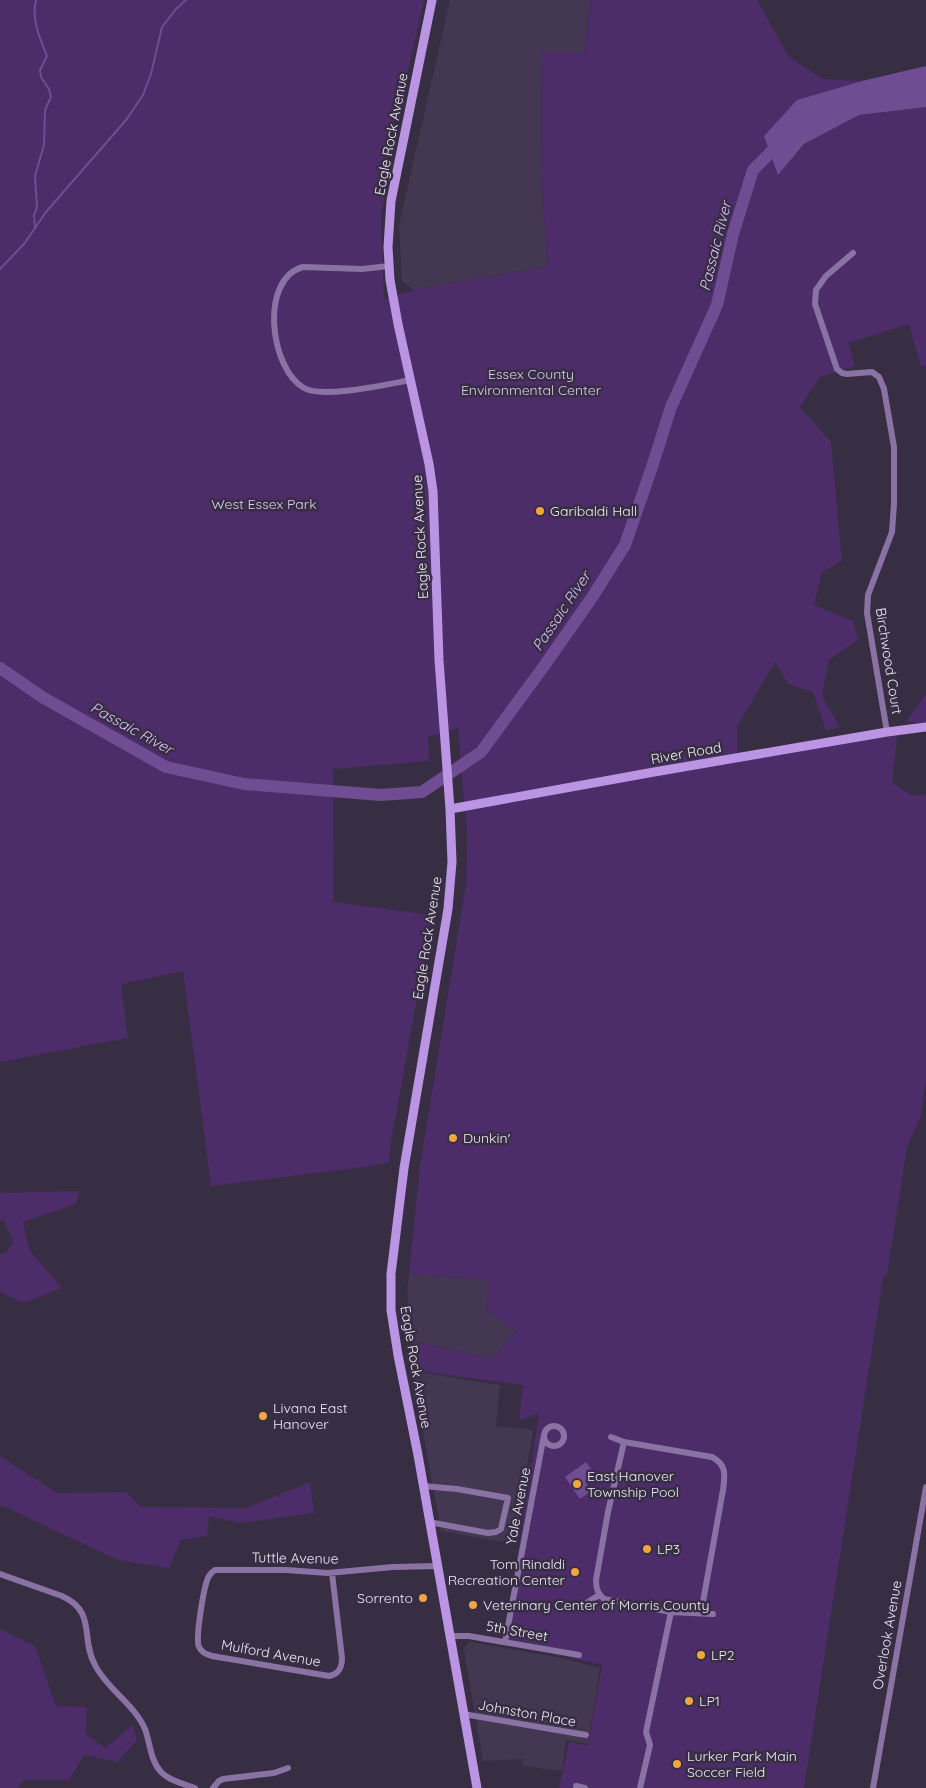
<svg xmlns="http://www.w3.org/2000/svg" width="926" height="1788" viewBox="0 0 926 1788" font-family="Quicksand,sans-serif">
  <rect width="100%" height="100%" fill="#382e43"/>
  <path fill="#433751" d="M450,0H591L584,52H542L541,178L548,266L414,290L402,281L399,225Z
    M409,1274L489,1280L516,1331L492,1359L412,1341L407,1290Z
    M412,1371L500,1385L496,1426L533,1430L514,1544L441,1531Z
    M470,1642L561,1658L600,1668L588,1744L566,1740L562,1771L523,1766L522,1759L483,1761L464,1650L465,1646Z"/>
  <path fill="#4c2c69" d="M0,0H424L401,103L398,102L386,163L392,165L381,213L384,299L414,290L548,266L541,178L542,52H584L591,0H757L789,57L823,79L862,81L797,100L778,175L804,144L859,115L926,107V367L920,365L909,324L848,343L855,366L820,377L800,407L831,442L842,561L822,572L814,605L853,621L858,640L829,660L822,696L840,727L826,731L813,692L788,684L775,662L737,727V756L898,728L892,783L913,796L926,794V1079L921,1115L907,1147L887,1275L883,1278L804,1788H559L569,1742L588,1746L602,1665L505,1642L539,1413L519,1421L523,1385L418,1371L412,1341L492,1359L516,1331L486,1310L489,1280L409,1274L420,1166L466,884L467,834L458,728L428,737L429,761L333,769L334,902L432,915L391,1142L389,1162L379,1165L211,1186L183,971L121,984L128,1038L0,1062Z
    M926,694V725L906,721Z
    M79,1191L76,1204L23,1222L30,1251L62,1288L23,1303L0,1292V1254L6,1253L13,1242L4,1221L0,1220V1193Z
    M0,1456L57,1493L126,1492L141,1507L246,1508L310,1482L314,1513L241,1523L209,1516L207,1536L181,1540L169,1568L118,1560L3,1506H0Z
    M0,1629L35,1646L56,1706L87,1707L86,1734L105,1748L133,1725L137,1741L117,1762L84,1755L69,1780H24L17,1788H0Z"/>
  <path fill="#704d92" d="M926,66V107L859,115L804,144L778,175L764,136L797,100L862,81Z
    M586,1462L595,1474L585,1481L591,1491L580,1499L565,1477Z"/>
  <g fill="none" stroke-linecap="round" stroke-linejoin="round">
    <path stroke="#704d92" stroke-width="2" d="M35,227L34,215L37,207L35,176L44,145L45,110L51,97L49,89L41,77L40,70L47,56C40,38 31,20 36,0
      M0,269L24,244L46,212L126,120L143,95L151,74L162,27L176,9L186,0"/>
    <path stroke="#704d92" stroke-width="12" d="M0,668L42,697L166,767L244,784L381,795L422,792L481,752L544,666L591,599L625,545L652,467L671,407L717,305L733,234L753,170L781,142"/>
    <path stroke="#8a73a4" stroke-width="6" d="M853,253L826,276L816,290L815,304L837,369L842,373L847,374L872,372L879,377L884,389L894,447V504L892,532L868,595L867,613L887,732
      M389,266L362,269L303,267C259,279 270,369 304,388C323,399 388,384 411,380
      M544 1436a10 10 0 1 1 20 0a10 10 0 1 1-20 0Z
      M611,1437L624,1442
      M423,1486L457,1489L508,1498L501,1529L496,1532L488,1533L429,1522
      M332,1573L342,1658C342,1668 339,1674 329,1676L212,1656C206,1654 202,1653 199,1647C195,1639 204,1584 209,1576C211,1573 212,1572 215,1570H286L328,1573L393,1567L437,1566
      M0,1574L62,1596C97,1612 80,1638 95,1665C107,1689 134,1704 145,1729C150,1742 150,1760 161,1772C170,1781 184,1784 195,1788
      M588,1602L599,1595
      M701,1613L723,1490C725,1475 727,1465 712,1457L624,1442L608,1512L596,1580C596,1589 598,1594 604,1599L671,1612L713,1614
      M450,1636H469L579,1655
      M505,1642L544,1435
      M463,1714L586,1735
      M576,1786L585,1788
      M213,1788L219,1781L223,1779L274,1773L288,1768
      M640,1788L650,1745L646,1732L671,1612
      M873,1788L926,1487"/>
    <path stroke="#bb95e3" stroke-width="9" d="M432,0L391,201L388,247L390,280L398,324L429,464L433,491L439,660L450,809L452,862L448,909L404,1168L391,1274V1310L398,1355L418,1455L477,1788
      M450,809L654,772L887,732L926,727"/>
  </g>
  <g fill="#f1a63f" stroke="#382e43" stroke-width="2">
    <circle cx="540" cy="511" r="5"/>
    <circle cx="453" cy="1138" r="5"/>
    <circle cx="263" cy="1416" r="5"/>
    <circle cx="577" cy="1484" r="5"/>
    <circle cx="647" cy="1549" r="5"/>
    <circle cx="575" cy="1572" r="5"/>
    <circle cx="423" cy="1598" r="5"/>
    <circle cx="473" cy="1605" r="5"/>
    <circle cx="701" cy="1655" r="5"/>
    <circle cx="689" cy="1701" r="5"/>
    <circle cx="677" cy="1764" r="5"/>
  </g>
  <g text-anchor="middle" dominant-baseline="central" stroke-width="5" stroke-linejoin="round" paint-order="stroke">
    <g font-size="14" fill="#ede7f5" stroke="#382e43">
      <text transform="translate(391 134) rotate(-79)">Eagle Rock Avenue</text>
      <text transform="translate(420 537) rotate(-93)">Eagle Rock Avenue</text>
      <text transform="translate(889 661) rotate(81)">Birchwood Court</text>
      <text transform="translate(686 753) rotate(-10)">River Road</text>
      <text transform="translate(427 938) rotate(-81)">Eagle Rock Avenue</text>
      <text transform="translate(416 1367) rotate(80)">Eagle Rock Avenue</text>
      <text transform="translate(518 1506) rotate(-79)">Yale Avenue</text>
      <text transform="translate(295 1558) rotate(1)">Tuttle Avenue</text>
      <text transform="translate(517 1631) rotate(10)">5th Street</text>
      <text transform="translate(887 1635) rotate(-80)">Overlook Avenue</text>
      <text transform="translate(271 1653) rotate(10)">Mulford Avenue</text>
      <text transform="translate(527 1713) rotate(10)">Johnston Place</text>
    </g>
    <g font-size="14" fill="#deccf4" stroke="#382e43">
      <text x="531" y="374">Essex County<tspan x="531" dy="16">Environmental Center</tspan></text>
      <text x="264" y="504">West Essex Park</text>
    </g>
    <g font-size="14" fill="#ede7f5" stroke="#382e43" text-anchor="start">
      <text x="550" y="511">Garibaldi Hall</text>
      <text x="463" y="1138">Dunkin'</text>
      <text x="273" y="1408">Livana East<tspan x="273" dy="16">Hanover</tspan></text>
      <text x="587" y="1476">East Hanover<tspan x="587" dy="16">Township Pool</tspan></text>
      <text x="657" y="1549">LP3</text>
      <text x="565" y="1564" text-anchor="end">Tom Rinaldi<tspan x="565" dy="16">Recreation Center</tspan></text>
      <text x="413" y="1598" text-anchor="end">Sorrento</text>
      <text x="483" y="1605">Veterinary Center of Morris County</text>
      <text x="711" y="1655">LP2</text>
      <text x="699" y="1701">LP1</text>
      <text x="687" y="1756">Lurker Park Main<tspan x="687" dy="16">Soccer Field</tspan></text>
    </g>
    <g font-size="15" font-style="italic" fill="#dbbffa" stroke="#382e43">
      <text transform="translate(715 246) rotate(-76)">Passaic River</text>
      <text transform="translate(561 611) rotate(-56)">Passaic River</text>
      <text transform="translate(132 728) rotate(29)">Passaic River</text>
    </g>
  </g>
</svg>
